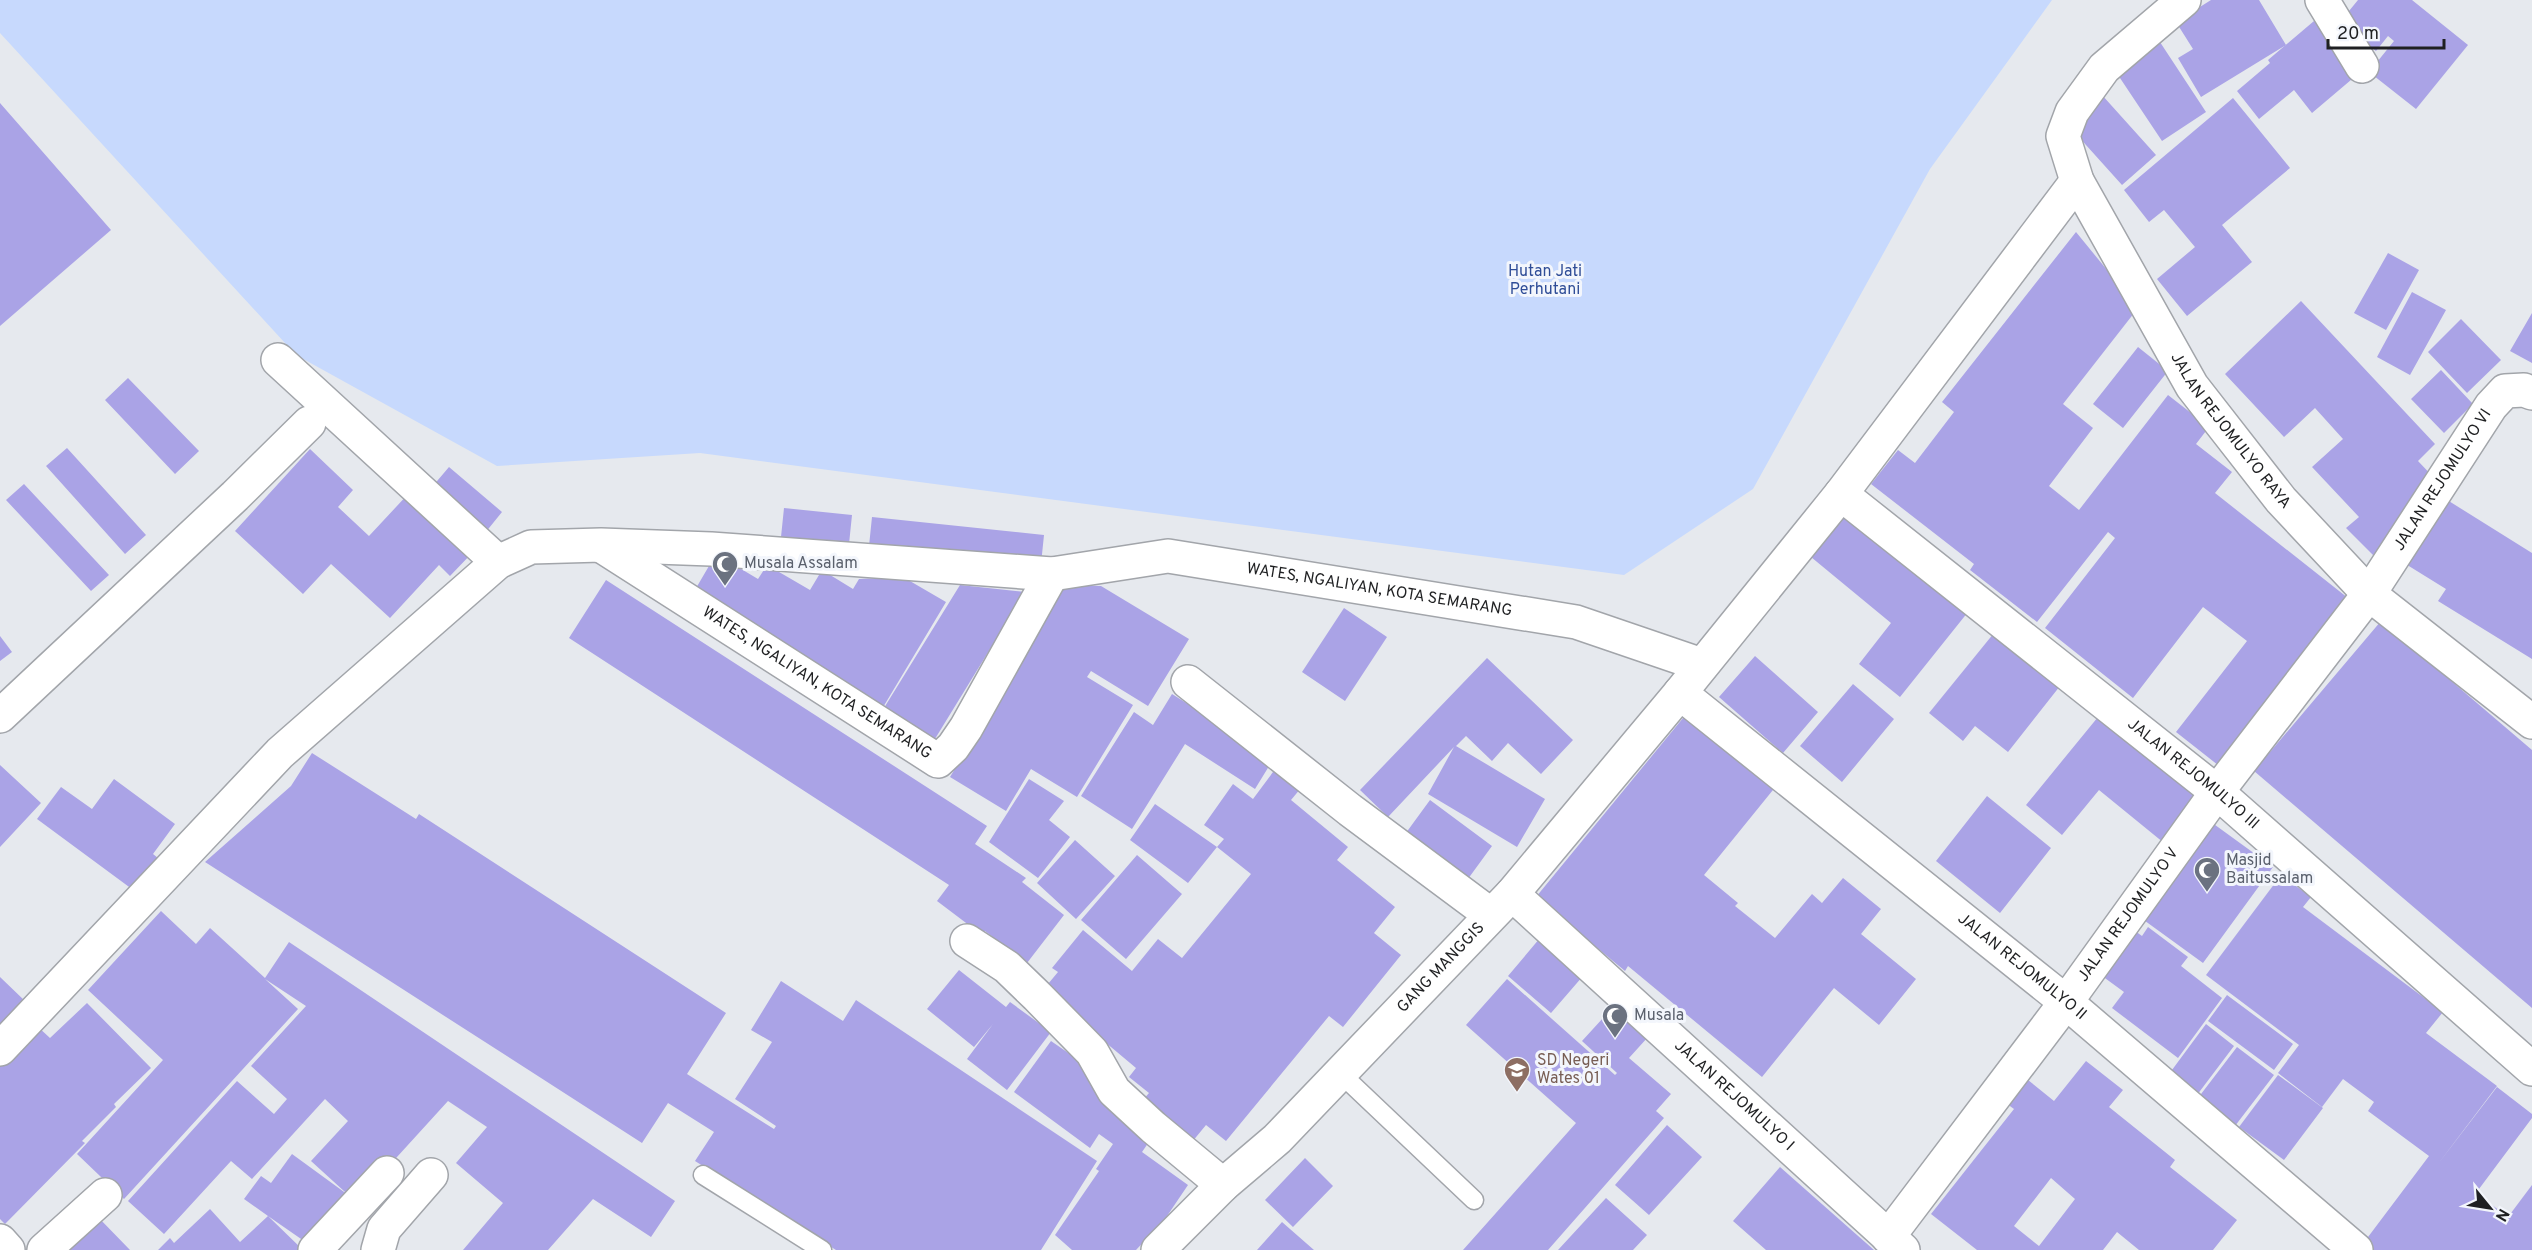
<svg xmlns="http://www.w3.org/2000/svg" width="2532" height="1250" viewBox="0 0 2532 1250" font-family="Overpass,sans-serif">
  <rect width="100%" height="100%" fill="#e6e9ee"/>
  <path fill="#c7d9fd" d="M0,0H2052L1930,169L1753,489L1624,575L700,453L497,466L296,355L0,33Z"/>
  <path fill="#aaa3e6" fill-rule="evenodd" d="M2211,0H2259L2286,45L2201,97L2178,58L2193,49L2176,22Z
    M2358,0H2412L2468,45L2416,109L2369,72L2394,41L2388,36L2376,51L2340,22Z
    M2314,21L2358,74L2312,113L2294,90L2259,119L2237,91L2270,63L2268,60Z
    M2156,36L2206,112L2162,141L2112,66Z
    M2102,95L2156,155L2122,185L2068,125Z
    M2233,98L2290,168L2222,225L2252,262L2187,316L2157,279L2195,247L2164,210L2149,222L2124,190Z
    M0,103L111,230L0,326Z
    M2076,232L2138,308L2063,404L2093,428L2049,486L2079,510L2168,395L2209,427L2196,444L2232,472L2215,493L2353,602L2223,769L2176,732L2247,641L2203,607L2133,698L2045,628L2115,538L2108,532L2037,622L1970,570L1974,564L1871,484L1898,450L1915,463L1954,412L1942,402Z
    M2388,253L2419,270L2386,330L2354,313Z
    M2412,292L2446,310L2410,375L2377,357Z
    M2301,301L2435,444L2418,461L2438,482L2383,565L2346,528L2359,517L2312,467L2343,439L2315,408L2284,437L2225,374Z
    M2532,313V363L2510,351Z
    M2461,319L2501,360L2467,393L2428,352Z
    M2138,347L2168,371L2123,428L2093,404Z
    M2441,370L2473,404L2444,433L2411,399Z
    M128,378L199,451L175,474L105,400Z
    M67,448L146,535L125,554L46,466Z
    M310,449L353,490L338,507L369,536L410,492L474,551L450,576L439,565L390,618L331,564L303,594L235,531Z
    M449,467L502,512L485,533L432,487Z
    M24,484L109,575L91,591L6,500Z
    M2444,498L2532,553V659L2438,601L2446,589L2404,563Z
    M784,508L852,515L849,544L781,537Z
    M1847,514L1968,612L1900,697L1859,664L1891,623L1811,557Z
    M872,517L1044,535L1041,564L869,546Z
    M716,554L758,579L767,565L810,590L822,570L853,589L859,579L903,577L946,602L882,709L692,595Z
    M606,580L987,826L975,844L1026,878L1022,882L1064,915L1027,963L985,931L982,935L937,901L949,885L569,638Z
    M960,585L1025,592L930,747L879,716Z
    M1066,585L1101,586L1189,639L1148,706L1091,671L1087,677L1133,705L1077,797L1031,769L1006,811L950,777Z
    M1344,608L1387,637L1345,701L1302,672Z
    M2381,621L2532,750V1008L2254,771Z
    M1994,633L2060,686L2008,752L1975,726L1963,741L1929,713Z
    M0,636L12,652L0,661Z
    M1755,656L1818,712L1783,753L1719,697Z
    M1487,658L1573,740L1541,774L1508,743L1492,761L1466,736L1456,746L1545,799L1517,847L1428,794L1454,747L1388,817L1360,790Z
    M1853,684L1894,719L1842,782L1800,746Z
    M1172,694L1274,758L1255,789L1185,744L1132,829L1081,796L1134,712L1153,725Z
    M1688,712L1777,785L1704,875L1738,903L1735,906L1775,938L1812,894L1822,903L1843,878L1881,909L1861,934L1916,979L1879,1025L1834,988L1762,1077L1628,966L1625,971L1536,897Z
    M2098,717L2199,799L2164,843L2099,790L2062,835L2026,805Z
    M312,753L416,819L419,814L726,1013L687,1074L774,1129L776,1126L735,1099L772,1042L751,1030L781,981L843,1021L856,1000L1097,1161L1041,1250H836L695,1161L714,1132L668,1103L642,1143L205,862L291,786Z
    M0,765L41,803L0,847Z
    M1276,768L1301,788L1291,800L1348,847L1337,860L1395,907L1374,933L1401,955L1343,1027L1329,1016L1226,1141L1206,1125L1192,1142L1142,1101L1149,1093L1129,1077L1136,1068L1043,990L1058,972L1052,968L1083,930L1132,971L1158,939L1182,958L1251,874L1217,847L1224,839L1204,825L1233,784L1253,799Z
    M114,779L175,824L153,854L164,863L140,895L37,819L61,787L92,809Z
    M1029,779L1064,801L1049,820L1070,837L1038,878L989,842Z
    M1987,796L2051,848L2000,913L1936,861Z
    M1430,800L1492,846L1465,883L1403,837Z
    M1155,804L1217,847L1188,883L1130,840Z
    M2211,822L2273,867L2203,963L2141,918Z
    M1075,840L1115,876L1076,919L1037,883Z
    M1137,855L1182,894L1126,959L1081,920Z
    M2281,875L2311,897L2303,907L2443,1012L2426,1033L2497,1086L2438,1164L2497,1087L2532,1114V1118L2476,1193L2508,1217L2532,1185V1250H2368L2362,1245L2429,1156L2368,1111L2374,1102L2343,1079L2322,1107L2278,1073L2299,1045L2206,975Z
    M161,911L196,944L210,928L265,978L289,942L675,1201L651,1237L593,1199L548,1250H463L503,1203L456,1163L487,1127L448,1101L356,1202L311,1161L348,1121L325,1099L252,1179L231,1161L164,1234L128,1201L237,1081L274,1114L287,1099L251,1066L306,1006L265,979L298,1009L124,1199L77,1154L163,1060L88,990Z
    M2148,927L2188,957L2181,966L2222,998L2178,1058L2112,1008L2124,992L2098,973L2131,928L2142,936Z
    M1540,938L1583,976L1551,1013L1508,976Z
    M959,970L1006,1007L1010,1002L1051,1032L1007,1090L967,1059L993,1024L974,1047L927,1009Z
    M0,977L25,1001L0,1027Z
    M1507,979L1615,1075L1617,1073L1582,1041L1614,1006L1648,1037L1629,1058L1671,1094L1656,1111L1664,1118L1548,1250H1463L1576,1123L1466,1025Z
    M2227,995L2293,1044L2274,1070L2208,1021Z
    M87,1003L151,1068L114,1104L116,1107L82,1141L85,1143L5,1224L0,1219V1063L37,1026L50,1038Z
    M2206,1024L2234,1046L2197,1095L2169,1074Z
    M1051,1041L1096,1072L1089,1083L1120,1105L1153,1136L1142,1152L1188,1185L1165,1219L1136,1250H1072L1055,1235L1099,1171L1096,1169L1113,1144L1099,1134L1090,1148L1014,1092Z
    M2237,1047L2274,1075L2235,1126L2198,1098Z
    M2086,1061L2123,1090L2109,1107L2175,1160L2170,1167L2237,1220L2213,1250H2139L2117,1232L2103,1250H1977L1931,1214L2014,1109L2003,1101L2023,1076L2054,1101ZM2051,1178L2075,1199L2039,1246L2014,1226Z
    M2278,1075L2323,1108L2284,1160L2239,1127Z
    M1667,1125L1702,1157L1649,1215L1615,1185Z
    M292,1154L351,1197L330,1226L321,1219L304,1241L268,1216L303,1250H158L170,1238L174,1243L210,1209L240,1242L268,1216L244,1199L261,1176L271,1183Z
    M1305,1158L1333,1186L1293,1227L1265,1200Z
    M1780,1167L1874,1250H1766L1733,1221Z
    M1606,1198L1647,1235L1633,1250H1558Z
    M97,1216L130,1250H62Z
    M1282,1222L1314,1250H1257Z"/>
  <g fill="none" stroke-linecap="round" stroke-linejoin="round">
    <g stroke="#a2a5aa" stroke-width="21">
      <path id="lane" d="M1339,1072L1474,1200
        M703,1175L822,1250"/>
    </g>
    <g stroke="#a2a5aa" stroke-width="36">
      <g id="street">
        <path id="s1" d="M2184,0L2104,68L2072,112L2063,136L2077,181L2192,386L2281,500L2369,594L2532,722"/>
        <path d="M2322,0L2362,66"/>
        <path d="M278,360L498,562"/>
        <path id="s2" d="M1841,494L2217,792L2532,1069"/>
        <path id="s3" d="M602,546L938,761L953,747L966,728L1052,574"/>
        <path d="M1188,682L1350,810L1491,915"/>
        <path id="s4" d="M1680,693L2066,1002L2356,1250"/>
        <path d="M0,716L235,496L309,423"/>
        <path id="s5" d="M1512,894L1903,1250"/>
        <path d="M967,941L1007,967L1037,996L1092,1052L1114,1091L1153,1127L1223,1185"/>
        <path id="s6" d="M0,1049L280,753L498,562L531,547L601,545L711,549L1052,574L1168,556L1576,622L1702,665"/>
        <path id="s7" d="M1888,1237L2066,1002L2217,792L2369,594L2491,406L2505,391L2524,390L2532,393"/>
        <path d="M0,1241L8,1250"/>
        <path d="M44,1250L105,1195"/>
        <path d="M315,1250L387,1173"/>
        <path d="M378,1250L384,1229L431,1175"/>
        <path id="s8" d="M1158,1250L1223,1185L1277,1139L1512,894L1680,693L1841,494L2077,181"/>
      </g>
    </g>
    <use href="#lane" stroke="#fff" stroke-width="18"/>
    <use href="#street" stroke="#fff" stroke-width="33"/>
  </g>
  <defs>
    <g id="mosque-pin" transform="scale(1.35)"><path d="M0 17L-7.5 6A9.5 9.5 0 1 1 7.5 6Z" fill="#6b7280" stroke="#f3f6fc"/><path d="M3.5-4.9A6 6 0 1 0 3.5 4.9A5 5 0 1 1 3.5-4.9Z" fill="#fff"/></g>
    <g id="school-pin" transform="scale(1.35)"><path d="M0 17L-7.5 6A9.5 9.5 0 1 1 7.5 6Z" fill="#8d6e63" stroke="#f3f6fc"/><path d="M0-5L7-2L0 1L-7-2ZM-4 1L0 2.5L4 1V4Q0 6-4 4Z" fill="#fff"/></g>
  </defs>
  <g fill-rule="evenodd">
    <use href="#mosque-pin" x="725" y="564"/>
    <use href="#mosque-pin" x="2207" y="870"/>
    <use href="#mosque-pin" x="1615" y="1016"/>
    <use href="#school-pin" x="1517" y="1070"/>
  </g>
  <g text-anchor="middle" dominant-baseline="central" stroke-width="6" stroke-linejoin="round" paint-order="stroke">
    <g font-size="16" fill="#2f4d97" stroke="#f3f6fc">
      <text x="1545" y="272">Hutan Jati<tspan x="1545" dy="18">Perhutani</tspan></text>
    </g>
    <g font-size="16" fill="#1f2022" stroke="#f3f6fc">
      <text stroke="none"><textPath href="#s1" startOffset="526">JALAN REJOMULYO RAYA</textPath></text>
      <text stroke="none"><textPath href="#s7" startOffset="939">JALAN REJOMULYO VI</textPath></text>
      <text stroke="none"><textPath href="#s6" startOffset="1587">WATES, NGALIYAN, KOTA SEMARANG</textPath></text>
      <text stroke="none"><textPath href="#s3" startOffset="255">WATES, NGALIYAN, KOTA SEMARANG</textPath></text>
      <text stroke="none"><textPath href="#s2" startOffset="450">JALAN REJOMULYO III</textPath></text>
      <text stroke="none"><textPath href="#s7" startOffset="402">JALAN REJOMULYO V</textPath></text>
      <text stroke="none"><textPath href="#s8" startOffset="400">GANG MANGGIS</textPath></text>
      <text stroke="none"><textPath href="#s4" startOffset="438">JALAN REJOMULYO II</textPath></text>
      <text stroke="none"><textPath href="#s5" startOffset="300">JALAN REJOMULYO I</textPath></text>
    </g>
    <g font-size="16" fill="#5b616d" stroke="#f3f6fc" text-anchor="start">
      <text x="744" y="564">Musala Assalam</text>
      <text x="2226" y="861">Masjid<tspan x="2226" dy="18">Baitussalam</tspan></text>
      <text x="1634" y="1016">Musala</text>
    </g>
    <g font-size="16" fill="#785e54" stroke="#f3f6fc" text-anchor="start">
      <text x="1537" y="1061">SD Negeri<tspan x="1537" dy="18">Wates 01</tspan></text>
    </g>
  </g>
  <g transform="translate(2490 1208) rotate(120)" stroke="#f3f6fc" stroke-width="4.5" paint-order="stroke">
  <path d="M0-4.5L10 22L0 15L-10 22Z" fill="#1f2022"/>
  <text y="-9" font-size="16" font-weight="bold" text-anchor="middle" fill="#1f2022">N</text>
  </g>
  <path d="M2328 39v9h116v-9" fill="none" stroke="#1f2022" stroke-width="3"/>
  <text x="2337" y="39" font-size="18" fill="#1f2022" stroke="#f3f6fc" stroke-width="4.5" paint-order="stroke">20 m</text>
</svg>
